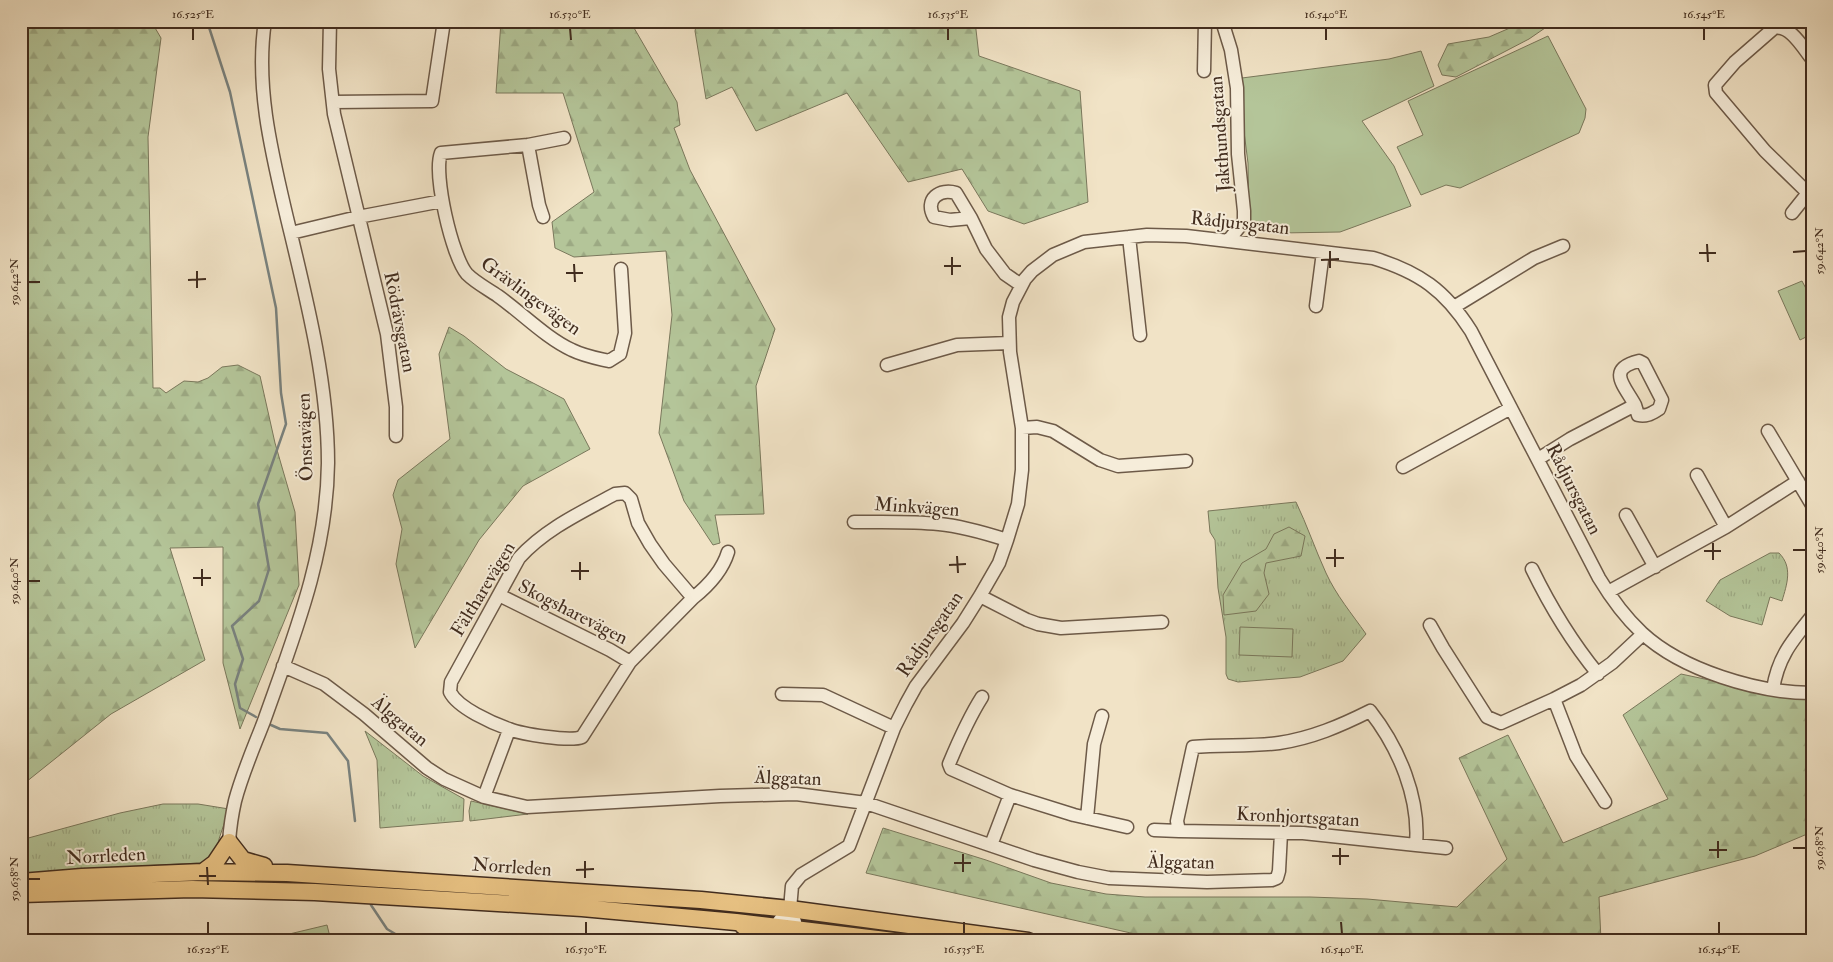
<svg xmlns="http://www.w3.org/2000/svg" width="1833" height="962" viewBox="0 0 1833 962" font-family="'IM FELL Double Pica',serif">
  <defs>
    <pattern id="grass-tufts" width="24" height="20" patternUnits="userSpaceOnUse" patternTransform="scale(1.25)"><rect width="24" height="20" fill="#b4c599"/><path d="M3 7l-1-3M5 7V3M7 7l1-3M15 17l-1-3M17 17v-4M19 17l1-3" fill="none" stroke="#9ca983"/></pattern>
    <pattern id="forest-firs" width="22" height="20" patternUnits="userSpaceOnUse" patternTransform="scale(1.25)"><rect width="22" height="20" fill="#b4c599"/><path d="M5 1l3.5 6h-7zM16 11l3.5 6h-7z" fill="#9ca983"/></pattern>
  </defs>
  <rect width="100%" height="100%" fill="#f1e3c6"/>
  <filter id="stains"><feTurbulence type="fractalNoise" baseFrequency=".004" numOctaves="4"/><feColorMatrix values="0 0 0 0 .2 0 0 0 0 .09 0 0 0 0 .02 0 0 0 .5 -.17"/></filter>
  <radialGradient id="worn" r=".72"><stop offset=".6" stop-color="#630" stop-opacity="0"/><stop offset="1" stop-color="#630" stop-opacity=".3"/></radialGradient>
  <path fill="url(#grass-tufts)" stroke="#7a785c" d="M1296,502C1307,525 1315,549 1326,573C1336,595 1352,614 1366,634L1343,661L1300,677L1238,682L1228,679L1226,674V637L1218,588L1215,540L1210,532L1208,511Z
    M1770,553H1779C1793,567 1787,584 1782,601L1770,597L1762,625L1730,616L1706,601L1720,580Z
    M365,731L423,776L464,799L463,821L380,828L377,760Z
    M471,801L528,814L470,821L469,811Z
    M163,804H198L229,809L219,839L217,854L201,863L79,869L21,874V840L120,813Z"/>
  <path fill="url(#forest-firs)" stroke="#7a785c" d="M21,21H151L161,38L148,137L153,388H160L166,393L184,381L198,382L208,378L222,367L238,365L260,376L275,443L295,512L299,585L240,729L223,663V547L170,548L205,660L111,714L21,786Z
    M501,21H630L677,102L680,125L674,128L690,170L775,329L756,386L764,514L715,515L720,543L713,545L684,501L659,433L672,315L666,251L574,257L555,248L552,222L594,192L563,93H496Z
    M697,21H975L979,56L1080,91L1088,202L1024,224L988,211L962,169L908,182L847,93L756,131L732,87L706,99L695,31Z
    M1526,21H1541L1545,28L1529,39L1456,77L1442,75L1438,65L1448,44L1489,37Z
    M449,327L464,336L506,369L564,399L590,449L523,486L479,540L415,648L396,564L402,529L393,495L398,480L450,439L439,354Z
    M1289,527L1305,536L1301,556L1266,563L1264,573L1269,594L1256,611L1224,615L1223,595L1242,563L1266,549L1274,534Z
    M1681,674L1780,695L1812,699V832L1755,856L1599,897L1601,941H1166L866,873L883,828L986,860L1051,883L1106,894L1145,897H1310L1367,899L1457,907L1507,859L1459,758L1508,735L1563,843L1668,799L1623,715Z"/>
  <path fill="#b4c599" stroke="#7a785c" d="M1548,36L1586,109L1585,118L1579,133L1460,188L1446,185L1421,195L1397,147L1423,135L1408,101Z
    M1421,51L1434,86L1362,121L1394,166L1411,206L1340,232L1281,233L1249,227L1248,163L1242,116V78L1389,59Z
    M1802,281L1812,300V334L1800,340L1778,291Z
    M1240,627L1293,629L1292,657L1239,655Z
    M327,925L331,941H260Z"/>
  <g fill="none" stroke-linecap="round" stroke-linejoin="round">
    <path stroke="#79827f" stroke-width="2.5" d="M207,21L230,92L276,308L281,393L286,424L258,504L269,569L259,601L232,626L243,659L235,684L240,708L256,717
      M271,725L280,729L327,733L348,761L355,821
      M371,905L387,929L407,941"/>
    <g stroke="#6d5a48" stroke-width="15">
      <path id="minor" d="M330,21L329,69L334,114L387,334L396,407V436
        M1222,21L1231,50L1237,88L1238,154L1244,211V221L1228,241
        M1812,59C1803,48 1790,24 1774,28L1735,62L1715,85L1716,93L1765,151L1808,193L1812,189
        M1204,71L1205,21
        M333,102L432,101L444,21
        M564,138L528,145L441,153C433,174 452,257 467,274C476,283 488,289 498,296C522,313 546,338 572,350C584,356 596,358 609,361L620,354L625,333L621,269
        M528,145L539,205L543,217
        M1792,213L1808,193
        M971,218L956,193C940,188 924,199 934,217L950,220L971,218L986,249L1005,274L1021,285
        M291,233L358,217L442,201
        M1129,237L1140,335
        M1316,306L1323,252
        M1454,307L1534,258L1563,246
        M887,365L957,345L1009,343
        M1022,428L1037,427L1053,431L1100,460L1118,466L1186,461
        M1768,431L1812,505
        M1538,459L1570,439L1635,405L1638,415C1647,417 1652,413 1659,409L1662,400L1643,363L1639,361C1606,369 1624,385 1635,405
        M1403,467L1511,408
        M1697,475L1726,527
        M625,493L631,499L638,523L650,544L664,564L693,598L630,662L582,737C570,742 521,734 509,729C492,723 458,708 450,692L451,682L519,558C545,529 582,512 615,494Z
        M1626,515L1655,567
        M854,522C882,522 911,521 939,524C962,526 985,533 1007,540
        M1532,569C1550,606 1571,641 1598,674
        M1608,592L1726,527L1798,481
        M499,595L610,650L630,662
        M980,596L1027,620L1038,624L1061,628L1162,622
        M693,598C708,586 722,572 728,552
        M1430,625L1443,648L1487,717L1501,723L1554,699L1581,685L1612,663L1643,634
        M283,666L324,684L364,714L427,768L444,779L484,797L527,807L720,796L796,794L866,803L1034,860L1078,872L1109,878L1207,882L1272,880L1277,878L1279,871L1281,833
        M1773,689C1778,657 1792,641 1812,616
        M782,694L823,695L894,728
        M982,697C968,719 959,740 949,764L951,769L1010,795L1074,815L1127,827
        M1554,699L1576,756L1605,802
        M1370,711C1399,748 1420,798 1416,845L1303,833L1179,831L1177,821L1193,747C1221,744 1250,747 1279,743C1312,738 1340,726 1370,711Z
        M484,797L509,730
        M1087,818L1094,744L1102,716
        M1154,830L1179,831
        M229,842C230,828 232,814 235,801C242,774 254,747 264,721C294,636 327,555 328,463C328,382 306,297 287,218C272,154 255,87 265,21
        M991,845L1010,795
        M1416,845L1446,848
        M776,941L779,921L790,909
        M793,941L795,922L790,909L792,886L801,875L849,846L894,728L906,704L916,686L963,623L980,596L999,563L1007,540L1018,504L1022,470V428L1010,352L1009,317L1013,302L1025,279L1032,271L1053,255L1084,242L1147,235L1186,236L1373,258C1419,272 1445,290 1471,331L1599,578C1611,598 1625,617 1642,633C1682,670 1757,693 1812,693"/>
    </g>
    <g stroke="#412c1e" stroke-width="19">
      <path id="major" d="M229,842L243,860L264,866
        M203,872L215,863L229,842
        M21,882L82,877L203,872L287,873L701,900L790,909L1028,941
        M21,894L192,889L315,892L582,908L736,922L894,941
        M743,926L760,935L766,941"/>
    </g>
    <use href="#minor" stroke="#f6edda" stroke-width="12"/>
    <use href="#major" stroke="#e8c283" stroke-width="16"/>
  </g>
  <path fill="none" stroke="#412c1e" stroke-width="2" d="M193,28V40M570,28L571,40M948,28V40M1326,28V40M1704,28V40M1707,244L1708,262M1330,251V268M1793,252L1806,251M1699,253H1716M952,257V275M1321,260L1339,259M574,264L575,282M944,266H961M197,271V288M566,273H583M188,280L206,279M28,282H40M1713,543V560M1335,549V567M1793,550H1806M1704,551H1721M957,556L958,573M1326,558H1344M580,562V580M949,565L966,564M202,569V586M571,571H589M193,578H211M28,581H40M1718,841V858M1340,848V865M1793,848H1806M1709,850H1727M963,854V872M1332,856H1349M585,861V878M954,863H971M207,867L208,885M576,870L594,869M199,876H216M28,879H40M208,922V934M586,922V934M964,922V934M1341,922L1342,934M1719,922V934"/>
  <g text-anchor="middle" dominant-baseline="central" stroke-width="4" stroke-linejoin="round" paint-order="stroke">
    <g font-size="19" fill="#412c1e" stroke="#f6edda">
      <text transform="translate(1220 134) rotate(-94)">Jakthundsgatan</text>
      <text transform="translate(1240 223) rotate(6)">Rådjursgatan</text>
      <text transform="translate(531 296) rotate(36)">Grävlingevägen</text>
      <text transform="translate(400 322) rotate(79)">Rödrävsgatan</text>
      <text transform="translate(305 437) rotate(-92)">Önstavägen</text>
      <text transform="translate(1574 489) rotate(63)">Rådjursgatan</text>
      <text transform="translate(917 507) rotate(4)">Minkvägen</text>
      <text transform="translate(483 589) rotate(-59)">Fältharevägen</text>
      <text transform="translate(573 612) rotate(27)">Skogsharevägen</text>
      <text transform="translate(930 634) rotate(-55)">Rådjursgatan</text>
      <text transform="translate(400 721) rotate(40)">Älggatan</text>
      <text transform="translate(788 778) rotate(2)">Älggatan</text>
      <text transform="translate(1298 817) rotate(3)">Kronhjortsgatan</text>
      <text transform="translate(106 856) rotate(-3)">Norrleden</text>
      <text transform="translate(1181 862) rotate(1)">Älggatan</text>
      <text transform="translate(512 867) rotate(4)">Norrleden</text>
    </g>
  </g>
  <rect width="1833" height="962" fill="none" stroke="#f1e3c6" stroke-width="55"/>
  <rect x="28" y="28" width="1778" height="906" fill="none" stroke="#412c1e" stroke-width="2"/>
  <g font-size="12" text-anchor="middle" fill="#412c1e">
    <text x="193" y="18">16.525°E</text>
    <text x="570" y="18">16.530°E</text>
    <text x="948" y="18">16.535°E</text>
    <text x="1326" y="18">16.540°E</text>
    <text x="1704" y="18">16.545°E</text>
    <text transform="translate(1819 251) rotate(-90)" y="4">59.642°N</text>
    <text transform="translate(14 282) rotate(-90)" y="4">59.642°N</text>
    <text transform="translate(1819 550) rotate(-90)" y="4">59.640°N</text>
    <text transform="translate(14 581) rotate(-90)" y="4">59.640°N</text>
    <text transform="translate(1819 848) rotate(-90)" y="4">59.638°N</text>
    <text transform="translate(14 879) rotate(-90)" y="4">59.638°N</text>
    <text x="208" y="953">16.525°E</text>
    <text x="586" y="953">16.530°E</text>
    <text x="964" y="953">16.535°E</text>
    <text x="1342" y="953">16.540°E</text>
    <text x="1719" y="953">16.545°E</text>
  </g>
  <rect width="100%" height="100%" filter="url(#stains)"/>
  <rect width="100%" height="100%" fill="url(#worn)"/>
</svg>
